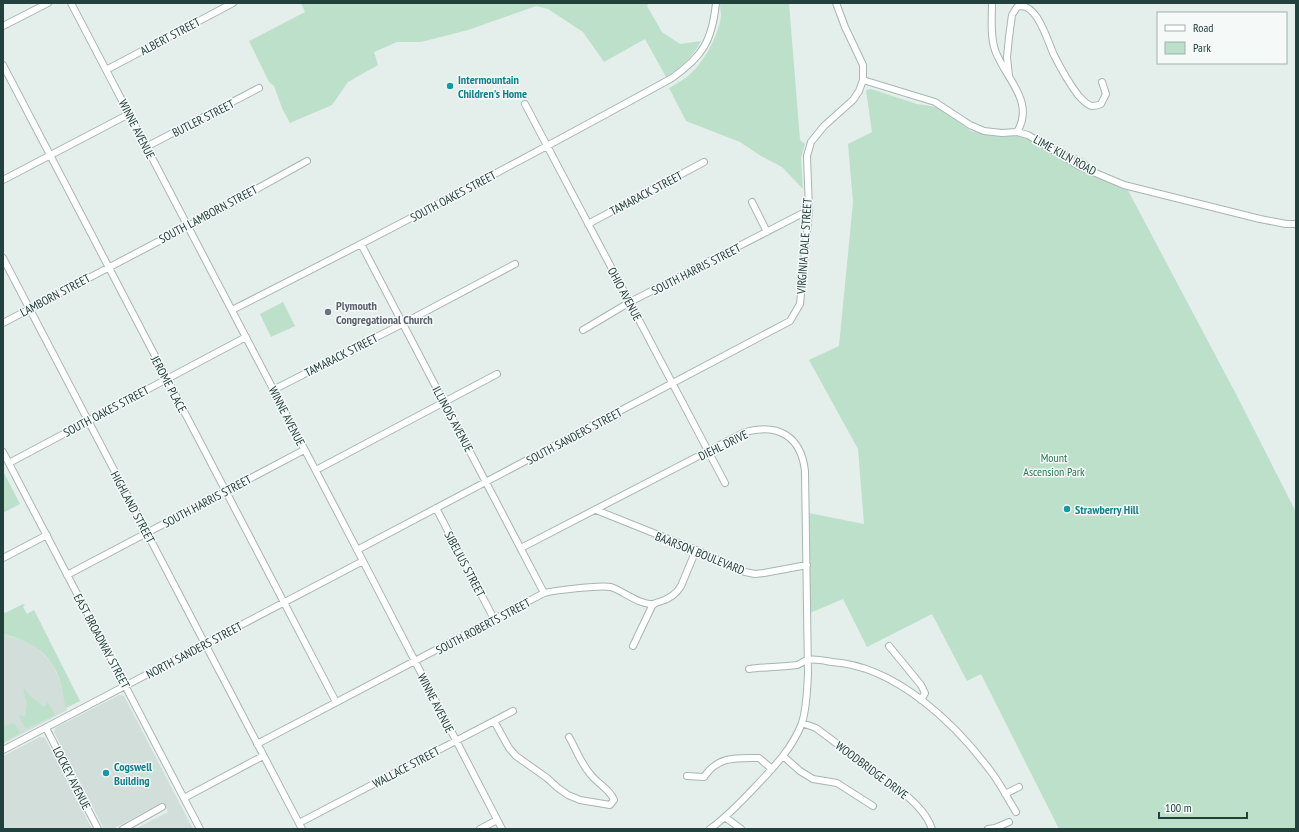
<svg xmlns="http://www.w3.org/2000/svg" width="1299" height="832" viewBox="0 0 1299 832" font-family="'PT Sans Narrow',sans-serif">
  <rect width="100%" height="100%" fill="#e4eeeb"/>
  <path fill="#d2deda" d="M3,634L28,642L38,649L52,663L60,681L67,710L3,744Z
    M119,695L124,696L193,829H135L168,812L163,802L113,829H104L54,732L55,728Z
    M40,737L45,738L92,829H3V756Z"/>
  <path fill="#bde0ca" d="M301,3H649L647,6L662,32L680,44L701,41C693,57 681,67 666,77L645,39L604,62L583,32L548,9L536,6L468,30L421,42H397L374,52L378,65L348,82L332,105L290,123L282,108L274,86L269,82L249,41L305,12Z
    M720,3H789L800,140L805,144L801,158L803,189L782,167L761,156L740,142L686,121L669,88C676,84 683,80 688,76C703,64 719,35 721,16C721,12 720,7 720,3Z
    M871,89L917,104L937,107L971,131L992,136L1017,134L1070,152L1086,160L1100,173L1123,181L1237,396L1296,512V829H1059L981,674L967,681L932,614L867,647L843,599L810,613L809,513L864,524L858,449L809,360L839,346L853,202L848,144L872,132L866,90Z
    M283,302L295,326L271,337L260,314Z
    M3,471L20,504L3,513Z
    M23,604L25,605L23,607L27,614L34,610L80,701L66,708C63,699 63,690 60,681C52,653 29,640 3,634V611L5,613Z
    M25,689L30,696L44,707L48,702L55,715L26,729L19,717L21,715L25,717L27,704L23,690Z
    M12,723L15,724L20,733L3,742V727Z"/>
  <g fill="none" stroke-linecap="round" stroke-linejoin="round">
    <g stroke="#a6b7b3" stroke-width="8">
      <path id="minor" d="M71,3L363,561L502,829
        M992,3C992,18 990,35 995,50C1004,77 1036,101 1017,132
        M3,26L48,3
        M3,65L336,702
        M106,70L233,3
        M1009,76L1007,57L1009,37L1012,15L1017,7C1037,0 1048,43 1054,55C1061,69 1069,83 1078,95C1082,99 1086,105 1092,106C1095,106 1099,105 1101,104L1106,94L1102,82
        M863,80L935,102L970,125L984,131L1002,133L1017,132L1028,135L1079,166L1124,185L1260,219L1286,224H1296
        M525,104L725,483
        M146,147L259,88
        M3,180L129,114
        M752,202L767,232
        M588,224L704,162
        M361,244L544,593
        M3,258L302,829
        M232,310C380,235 527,158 672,78C703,56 712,41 716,3
        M3,323L226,206L307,161
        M583,330L630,302L809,210
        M273,390L402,324L515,264
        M3,452L200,829
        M9,463L246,337
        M316,470L497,374
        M436,508L494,619
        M596,510L696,550L745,572L755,574L764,573L807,565
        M521,548L745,432C778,423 801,436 805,471L808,674C807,690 807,707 802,723C793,747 775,766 757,785C743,800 728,816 710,829
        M357,550L790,321L800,304L809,210L807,156L811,142L824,126L853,100L859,91L863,80V65L845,27L836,3
        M3,558L47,535
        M67,575L304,450
        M633,646L653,604
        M889,646L921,685L925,693L921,700
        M749,669C765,667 781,667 797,665C801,664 804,660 808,660C815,658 825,661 832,662C896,666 956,724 992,773C1001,785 1008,799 1016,812
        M494,721L509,748L516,756L547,778L558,788L568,795L580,800L610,805L614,800C610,789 598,784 591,775C581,764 576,749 569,737
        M802,723L816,728L907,796C918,806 927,815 932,829
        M46,728L98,829
        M257,744L544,593C557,590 600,585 611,587C623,591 641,606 654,604C656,603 657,602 659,602C669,599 676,595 681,586L696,550
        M3,750L363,561
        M783,756L800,771L813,779L837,783L873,806
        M687,776L704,777C718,756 736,758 759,758L772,769
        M1005,794L1019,787
        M184,798L263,756
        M725,817L741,829
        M299,823L513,711
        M123,829L162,807
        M480,829L497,820
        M988,829L995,828L1009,822"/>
    </g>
    <use href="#minor" stroke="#fff" stroke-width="6"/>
  </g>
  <g fill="#0f9aa8" stroke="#f5faf8" stroke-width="1.5">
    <circle cx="450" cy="86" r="4"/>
    <circle cx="1067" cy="509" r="4"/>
    <circle cx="106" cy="773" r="4"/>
  </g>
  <circle fill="#6b7280" stroke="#f5faf8" stroke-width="1.5" cx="328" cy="312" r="4"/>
  <g text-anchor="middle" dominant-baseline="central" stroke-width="3" stroke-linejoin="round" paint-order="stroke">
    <g font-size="12" fill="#23413c" stroke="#f5faf8">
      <text transform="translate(170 36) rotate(-28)">ALBERT STREET</text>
      <text transform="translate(203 118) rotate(-27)">BUTLER STREET</text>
      <text transform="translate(137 129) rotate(63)">WINNE AVENUE</text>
      <text transform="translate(1065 155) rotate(29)">LIME KILN ROAD</text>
      <text transform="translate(646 193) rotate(-28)">TAMARACK STREET</text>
      <text transform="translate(453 196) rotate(-28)">SOUTH OAKES STREET</text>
      <text transform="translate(208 214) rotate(-28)">SOUTH LAMBORN STREET</text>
      <text transform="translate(804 246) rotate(-86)">VIRGINIA DALE STREET</text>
      <text transform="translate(696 269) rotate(-27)">SOUTH HARRIS STREET</text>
      <text transform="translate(625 294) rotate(62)">OHIO AVENUE</text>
      <text transform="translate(55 295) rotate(-28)">LAMBORN STREET</text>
      <text transform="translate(341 355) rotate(-27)">TAMARACK STREET</text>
      <text transform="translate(169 384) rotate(62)">JEROME PLACE</text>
      <text transform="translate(106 411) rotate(-28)">SOUTH OAKES STREET</text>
      <text transform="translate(287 416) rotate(63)">WINNE AVENUE</text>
      <text transform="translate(453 419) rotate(62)">ILLINOIS AVENUE</text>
      <text transform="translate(574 436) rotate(-28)">SOUTH SANDERS STREET</text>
      <text transform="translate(723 445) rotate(-26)">DIEHL DRIVE</text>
      <text transform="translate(207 501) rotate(-28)">SOUTH HARRIS STREET</text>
      <text transform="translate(133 507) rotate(62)">HIGHLAND STREET</text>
      <text transform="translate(700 553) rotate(22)">BAARSON BOULEVARD</text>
      <text transform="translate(465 564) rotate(62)">SIBELIUS STREET</text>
      <text transform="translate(483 626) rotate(-28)">SOUTH ROBERTS STREET</text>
      <text transform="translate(102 641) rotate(62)">EAST BROADWAY STREET</text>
      <text transform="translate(194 650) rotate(-28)">NORTH SANDERS STREET</text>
      <text transform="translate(436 703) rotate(63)">WINNE AVENUE</text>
      <text transform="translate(406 767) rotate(-28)">WALLACE STREET</text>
      <text transform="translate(872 770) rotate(37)">WOODBRIDGE DRIVE</text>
      <text transform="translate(72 778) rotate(63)">LOCKEY AVENUE</text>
    </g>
    <g font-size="12" font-weight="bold" fill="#0d838f" stroke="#f5faf8" text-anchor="start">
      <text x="458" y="79">Intermountain<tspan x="458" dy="14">Children's Home</tspan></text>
      <text x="1075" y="509">Strawberry Hill</text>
      <text x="114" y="766">Cogswell<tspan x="114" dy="14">Building</tspan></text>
    </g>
    <g font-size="12" font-weight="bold" fill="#5b616d" stroke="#f5faf8" text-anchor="start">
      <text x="336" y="305">Plymouth<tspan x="336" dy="14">Congregational Church</tspan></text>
    </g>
    <g font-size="12" fill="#2b7953" stroke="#f5faf8">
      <text x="1054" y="457">Mount<tspan x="1054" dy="14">Ascension Park</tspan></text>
    </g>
  </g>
  <rect width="1299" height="832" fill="none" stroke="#23413c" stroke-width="8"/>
  <rect x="1157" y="12" width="130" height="52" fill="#f5faf8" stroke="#a1b0ad"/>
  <rect x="1165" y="25" width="20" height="6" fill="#ffffff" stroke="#a1b0ad"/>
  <text x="1193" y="32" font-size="12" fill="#23413c">Road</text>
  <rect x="1165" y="42" width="20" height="12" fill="#bde0ca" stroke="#a1b0ad"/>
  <text x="1193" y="52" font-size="12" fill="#23413c">Park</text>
  <path d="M1159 812v6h88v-6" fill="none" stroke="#23413c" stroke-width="2"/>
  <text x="1165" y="812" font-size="12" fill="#23413c" stroke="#f5faf8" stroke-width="3" paint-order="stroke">100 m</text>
</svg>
